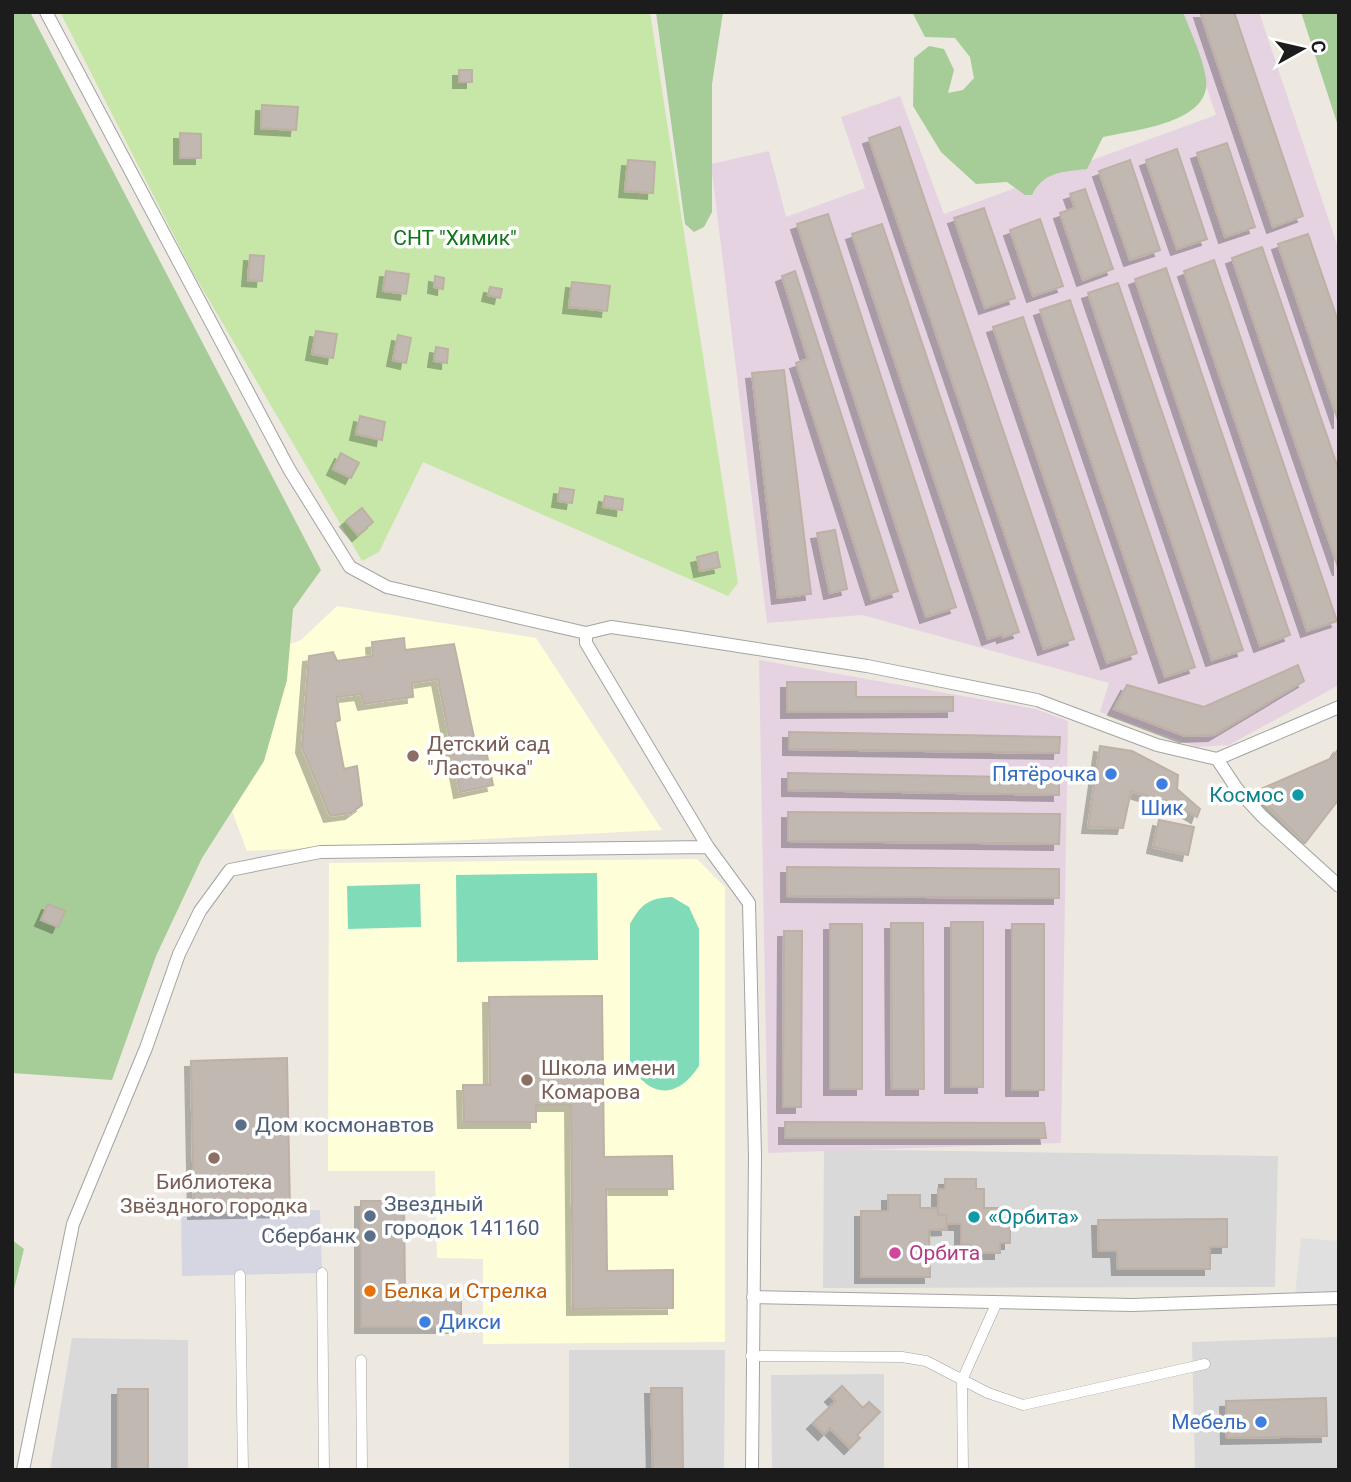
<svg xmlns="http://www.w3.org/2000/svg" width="1351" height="1482" viewBox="0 0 1351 1482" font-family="Roboto,sans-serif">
  <defs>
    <filter id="shadow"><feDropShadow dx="-6" dy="6" stdDeviation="0" flood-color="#0004"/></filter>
  </defs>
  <rect width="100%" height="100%" fill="#ede9e1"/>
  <path fill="#dad9d9" d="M824,1149L1278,1156L1275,1287L823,1288Z
    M1339,1337V1470H1195L1192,1342Z
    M72,1338L188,1340V1470H50Z
    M569,1350H725L724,1470H569Z
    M884,1374V1470H772L771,1375Z"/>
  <path fill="#e6d3e2" d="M1181,12H1259L1339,250V685L1229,745L1197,747L1100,712L1109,683L862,615L767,623L711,164L769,151L786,217L865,188L841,117L900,96L944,214L1216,115Z
    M759,660L1036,709L1068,721L1061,1143L768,1153Z"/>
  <path fill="#fefed9" d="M337,606L536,638L662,830L247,851L184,683L301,640Z
    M697,859L725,887V1342L483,1344V1259L437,1258L435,1171H328L329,863Z"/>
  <path fill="#c6e7a8" d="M60,12H650L738,583L728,596L423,462L379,552L362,561L192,271Z"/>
  <path fill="#a6cc97" d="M12,12H30L321,570L293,609L287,680L264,761L202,858L156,956L112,1080L12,1073Z
    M656,12H723L712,84V212L704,227L694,232L685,224Z
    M912,12H1183C1191,33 1203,57 1206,79C1212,123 1133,130 1103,137L1087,169C1063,172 1044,171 1032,195H1025L1007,182L976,184L941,152L913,106L914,58L929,46L944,49L954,70L948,93L963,90L974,78L970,57L955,38L925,37Z
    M1301,12H1339V129Z
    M12,1240L24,1249L12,1297Z"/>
  <path fill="#80dbb8" d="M597,873L598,960L457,962L456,875Z
    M420,884L421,927L348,929L347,886Z
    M672,897L689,907L699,929V1066C677,1100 649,1098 630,1064V924C641,904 649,898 672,897Z"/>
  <path fill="#e0e0e0" d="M1301,1238L1339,1241V1295L1295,1296Z"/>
  <path fill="#d6d6e3" d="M320,1210L322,1273L182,1276L181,1213Z"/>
  <path fill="#c1b9b1" stroke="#beb0a4" stroke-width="2" filter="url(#shadow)" d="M1200,12H1234L1303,216L1273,227Z
    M459,70H472V82H459Z
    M262,105L298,107L296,130L261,128Z
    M900,127L1074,639L1044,649L869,138Z
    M180,133L201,134V158H180Z
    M1227,143L1255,227L1225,237L1197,153Z
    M1177,149L1207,239L1177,249L1146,160Z
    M628,160L655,162L653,193L625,191Z
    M1130,160L1160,250L1130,260L1099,171Z
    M1085,189L1113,269L1083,280L1060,213L1075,208L1070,194Z
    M984,208L1015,298L985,308L954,218Z
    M828,214L956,607L926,617L797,224Z
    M1040,219L1063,286L1033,296L1010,230Z
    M882,224L1019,632L1003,637L1002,634L988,639L852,234Z
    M1308,234L1339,324V423L1278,244Z
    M1262,247L1339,471V570L1232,258Z
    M250,255L264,256L262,281L248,280Z
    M1214,260L1337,621L1307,631L1184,271Z
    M1166,268L1290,635L1260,646L1135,279Z
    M386,271L409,274L406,294L383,291Z
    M795,271L898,591L872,599L796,363L808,359L782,276Z
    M435,276L444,278L443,289L434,287Z
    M572,282L610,286L607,311L569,307Z
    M1118,283L1243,650L1212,660L1088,293Z
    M490,287L502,289L500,298L488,295Z
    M1070,300L1195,667L1165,677L1040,310Z
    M1023,317L1137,653L1107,663L993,327Z
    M316,331L337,334L333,358L312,354Z
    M398,335L411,338L406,363L393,360Z
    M436,347L448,349L447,363L434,361Z
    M784,370L811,594L778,598L752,373Z
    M360,416L385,422L382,440L356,434Z
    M341,453L359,463L351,478L333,469Z
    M560,488L574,490L572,503L558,501Z
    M605,496L623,499L622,510L603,507Z
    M362,508L373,522L358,535L346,521Z
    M835,530L847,589L830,593L817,533Z
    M717,552L720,567L700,571L697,557Z
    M404,638L405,650L454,644L478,756L487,755L493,785L460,792L438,679L412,683L413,697L364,704L361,694L337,697L340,720L335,722L344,769L357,766L362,805L351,813L330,816L302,747L309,656L333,652L337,661L373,656L372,642Z
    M1298,665L1304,681L1214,735L1185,736L1114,709L1127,685L1204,707Z
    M787,682H856V697H953V711L787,712Z
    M789,732L1060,737L1059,753L789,749Z
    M1100,746L1132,751L1178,775L1177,789L1200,809L1197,817L1173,803L1131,791L1123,828L1088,827Z
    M1339,748V799L1305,843L1254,792L1332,758Z
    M788,773L1059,778V795L788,790Z
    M788,812L1060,814L1059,844L788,841Z
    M1159,820L1194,827L1188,855L1153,847Z
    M787,867L1059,869V898L787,896Z
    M48,904L65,911L58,927L41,920Z
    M951,922H983V1087H951Z
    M891,923H923L924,1089H892Z
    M830,924H862V1089H830Z
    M1012,924H1044V1090H1012Z
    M784,931H802L801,1107H783Z
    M602,996L604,1157L672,1156L673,1189H606L607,1271L673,1270V1308L573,1309L571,1105H536V1122H464L463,1085H490L489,997Z
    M287,1058L290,1211L194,1213L191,1061Z
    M785,1122L1044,1123L1046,1138H785Z
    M945,1179H976V1189H984V1208H1002V1218H1010V1243H1000V1253H970L969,1244H961V1224H947L946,1215H938V1189H945Z
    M888,1195H920V1208H938V1215H946L947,1229L929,1230L930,1277H861V1211H888Z
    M361,1201H404L405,1299H461V1327H361Z
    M1227,1219V1247H1210V1269H1118L1117,1251H1099L1098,1220Z
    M842,1386L863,1408L869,1402L880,1412L857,1435L860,1438L850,1448L830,1428L824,1434L813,1423L836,1401L831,1396Z
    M651,1388H682L683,1470H653Z
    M118,1389H148V1470H118Z
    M1326,1398L1327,1436L1227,1438L1226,1401Z"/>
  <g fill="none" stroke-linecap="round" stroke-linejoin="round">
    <g stroke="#a3a3a3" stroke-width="11">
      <path id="pedestrian" d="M322,1273L324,1470
        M240,1275L243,1470
        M751,1356L902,1357L926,1361L988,1393L1023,1405L1205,1364
        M361,1360L362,1470
        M963,1470L962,1380L997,1302"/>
    </g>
    <g stroke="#a3a3a3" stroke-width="14">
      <path id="minor" d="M46,12L289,469L350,567L387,587L586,633L611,627L680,637L867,666L1037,700L1157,745L1217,759L1339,707
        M586,633V643L708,847L749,903L755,1156L752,1470
        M1217,759L1237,789L1262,816L1339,886
        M753,1297L1132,1305L1339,1298
        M23,1470L73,1224L146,1048L179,954L200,911L230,870L320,852L708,847"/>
    </g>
    <use href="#pedestrian" stroke="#fff" stroke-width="10"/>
    <use href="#minor" stroke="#fff" stroke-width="12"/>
  </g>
  <g fill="#8d6e63" stroke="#fff" stroke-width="2.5">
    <circle cx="413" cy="756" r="7"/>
    <circle cx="527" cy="1080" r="7"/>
    <circle cx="214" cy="1158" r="7"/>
  </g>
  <g fill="#3f7fe0" stroke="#fff" stroke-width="2.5">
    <circle cx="1111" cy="774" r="7"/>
    <circle cx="1162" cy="784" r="7"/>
    <circle cx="425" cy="1322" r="7"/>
    <circle cx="1261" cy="1422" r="7"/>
  </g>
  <g fill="#0f9aa8" stroke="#fff" stroke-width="2.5">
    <circle cx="1298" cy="795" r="7"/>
    <circle cx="974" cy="1217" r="7"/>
  </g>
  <g fill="#5c6f8a" stroke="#fff" stroke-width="2.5">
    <circle cx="241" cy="1125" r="7"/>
    <circle cx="370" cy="1216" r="7"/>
    <circle cx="370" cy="1236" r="7"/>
  </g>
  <circle fill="#d1479c" stroke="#fff" stroke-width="2.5" cx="895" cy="1253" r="7"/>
  <circle fill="#e8710a" stroke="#fff" stroke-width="2.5" cx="370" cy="1291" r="7"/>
  <g text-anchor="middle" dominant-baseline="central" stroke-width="7" stroke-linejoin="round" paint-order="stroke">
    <g font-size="21" fill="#0e7617" stroke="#fff">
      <text x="455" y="238">СНТ "Химик"</text>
    </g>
    <g font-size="21" fill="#785e54" stroke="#fff" text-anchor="start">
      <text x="427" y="744">Детский сад<tspan x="427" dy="24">"Ласточка"</tspan></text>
      <text x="541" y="1068">Школа имени<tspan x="541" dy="24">Комарова</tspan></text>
      <text x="214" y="1182" text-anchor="middle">Библиотека<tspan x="214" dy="24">Звёздного городка</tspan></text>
    </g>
    <g font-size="21" fill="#366cbe" stroke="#fff" text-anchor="end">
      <text x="1097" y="774">Пятёрочка</text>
      <text x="1162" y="808" text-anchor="middle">Шик</text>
      <text x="439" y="1322" text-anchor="start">Дикси</text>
      <text x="1247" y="1422">Мебель</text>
    </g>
    <g font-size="21" fill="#0d838f" stroke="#fff" text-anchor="end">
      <text x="1284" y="795">Космос</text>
      <text x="988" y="1217" text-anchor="start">«Орбита»</text>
    </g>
    <g font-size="21" fill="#4e5e75" stroke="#fff" text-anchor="start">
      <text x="255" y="1125">Дом космонавтов</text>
      <text x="384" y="1204">Звездный<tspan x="384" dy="24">городок 141160</tspan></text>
      <text x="356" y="1236" text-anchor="end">Сбербанк</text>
    </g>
    <g font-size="21" fill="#b23c85" stroke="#fff" text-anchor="start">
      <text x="909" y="1253">Орбита</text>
    </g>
    <g font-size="21" fill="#c56008" stroke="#fff" text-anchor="start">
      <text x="384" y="1291">Белка и Стрелка</text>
    </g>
  </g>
  <rect width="1351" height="1482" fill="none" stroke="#1c1c1c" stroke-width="28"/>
  <g transform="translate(1302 49) rotate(82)" stroke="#ffffff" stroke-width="5" paint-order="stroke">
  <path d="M0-5L12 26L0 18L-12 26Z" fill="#1c1c1c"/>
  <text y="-10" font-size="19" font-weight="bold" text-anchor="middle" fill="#1c1c1c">С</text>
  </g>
</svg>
